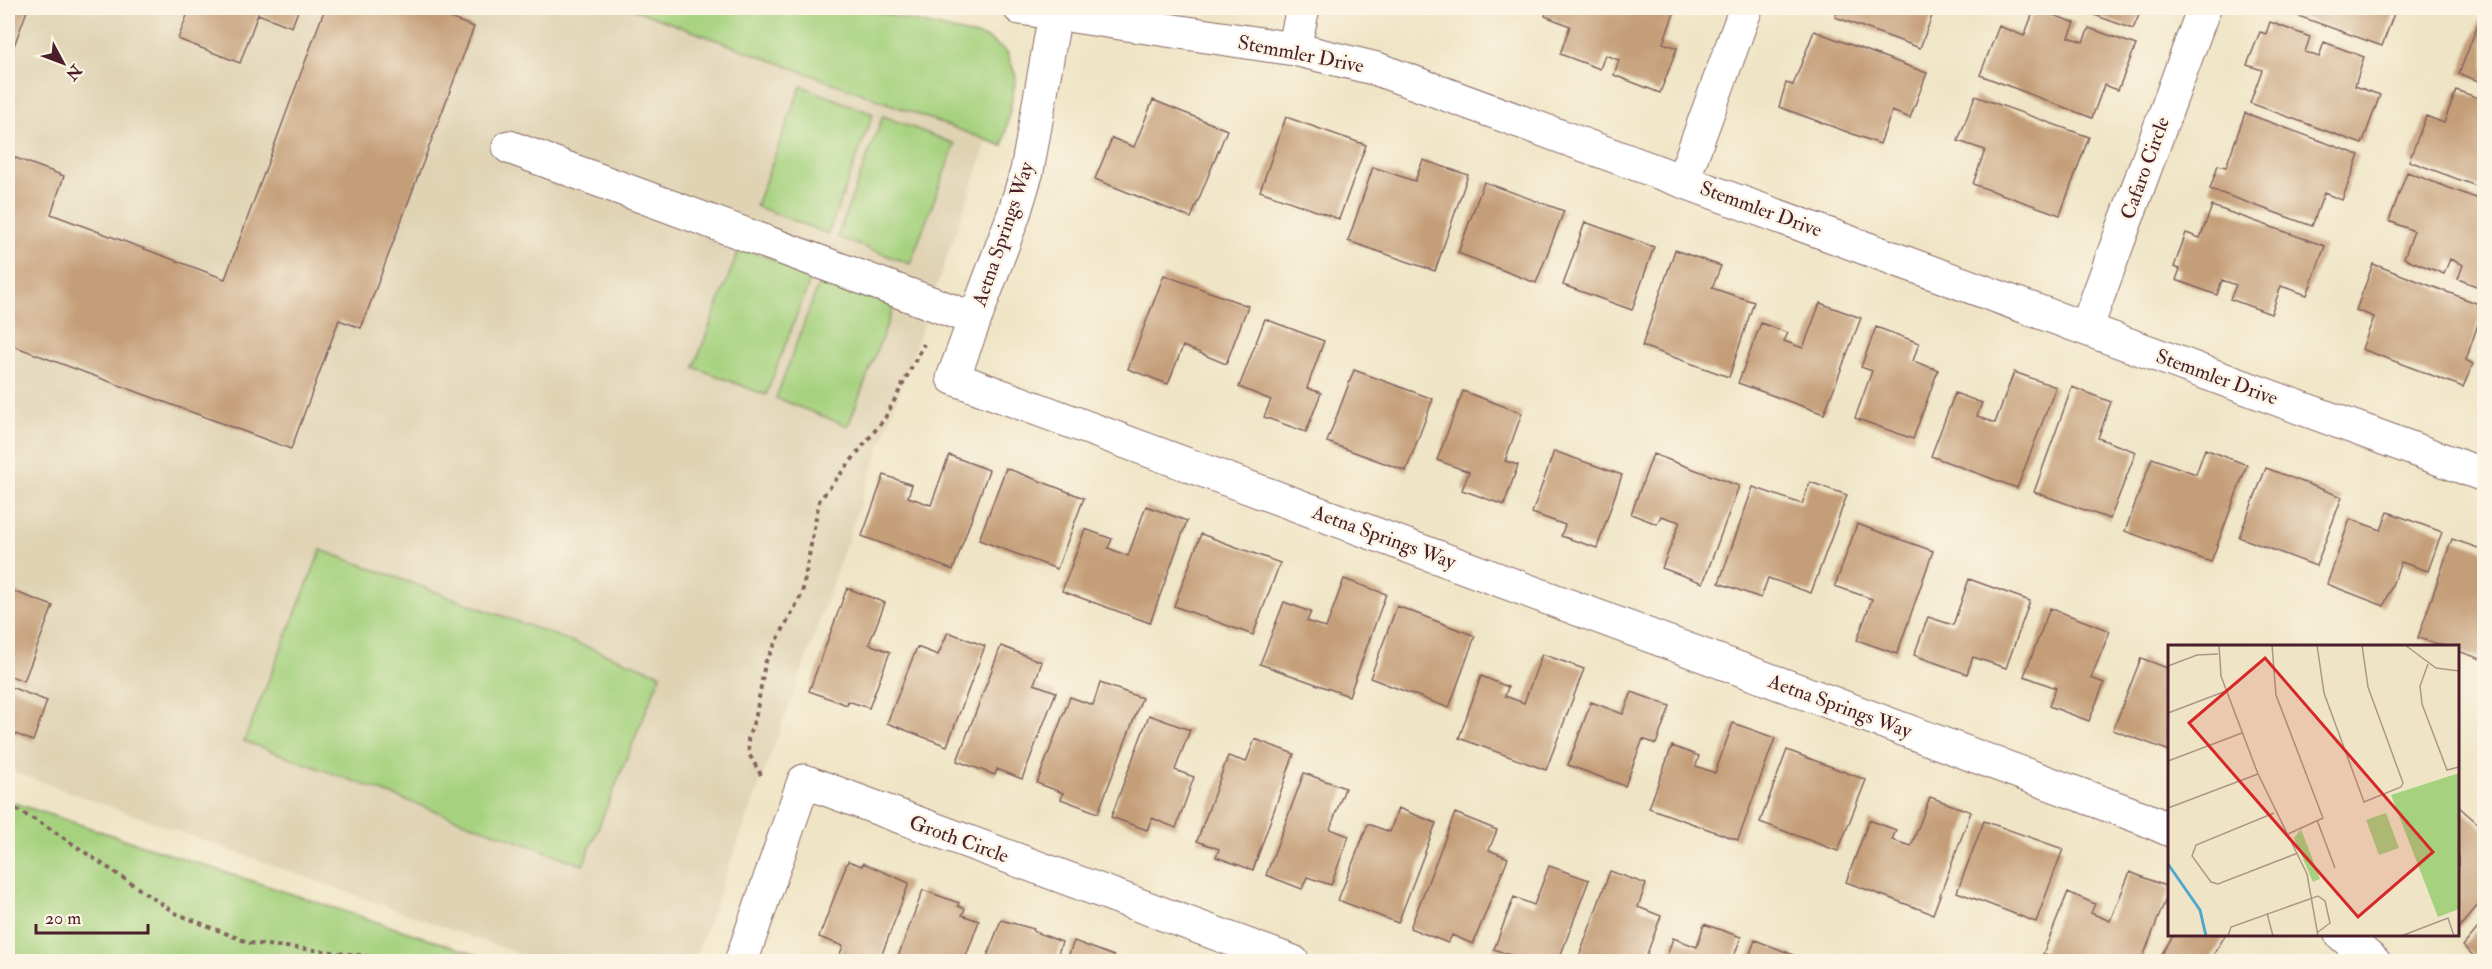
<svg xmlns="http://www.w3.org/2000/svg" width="2492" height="969" viewBox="0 0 2492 969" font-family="'IM FELL Double Pica',serif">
  <rect width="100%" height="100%" fill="#fcf5e5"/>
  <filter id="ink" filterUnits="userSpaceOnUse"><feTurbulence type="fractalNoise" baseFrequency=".0167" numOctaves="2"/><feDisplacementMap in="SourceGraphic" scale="12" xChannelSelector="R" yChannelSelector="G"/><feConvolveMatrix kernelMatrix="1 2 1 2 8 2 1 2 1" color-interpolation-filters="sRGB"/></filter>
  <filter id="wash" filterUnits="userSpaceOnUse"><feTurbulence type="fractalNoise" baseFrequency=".008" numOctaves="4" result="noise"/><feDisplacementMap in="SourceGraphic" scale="24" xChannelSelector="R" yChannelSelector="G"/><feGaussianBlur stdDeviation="1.35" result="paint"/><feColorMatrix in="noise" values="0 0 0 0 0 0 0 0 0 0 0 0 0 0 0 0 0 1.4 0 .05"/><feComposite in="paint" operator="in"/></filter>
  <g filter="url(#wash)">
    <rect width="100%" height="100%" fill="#efe5c6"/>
    <path fill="#dfd3b4" d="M8,8H875L990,46L1000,106L795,690L694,961H538L8,770Z"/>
    <path fill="#a6d27f" stroke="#787855" stroke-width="1.5" d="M630,8H858L987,38L1007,52L1016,77L1003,146Z
      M801,86L873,114L828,234L756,206Z
      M883,116L955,144L910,264L837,237Z
      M740,247L812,275L766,395L694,367Z
      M821,278L894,306L848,426L776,398Z
      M321,550L661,674L583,865L244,741Z
      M8,801L496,961H8Z"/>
    <g id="blocks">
      <path fill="#c49e78" d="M8,8H28L8,62Z
        M190,8H299L292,27L258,14L240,63L178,39Z
        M325,8H423L474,27L361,328L339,320L291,449L8,344V155L64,176L51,214L225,279Z
        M1466,8H1481L1479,13Z
        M1548,8H1667L1675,11L1663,43L1677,48L1660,93L1614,75L1619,60L1605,55L1600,69L1560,54L1570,26L1545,16Z
        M1839,8H1935L1920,48L1835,17Z
        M2035,8L2075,23L2069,37L2083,42L2089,28L2136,45L2118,90L2104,85L2092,118L1980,75L1999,26L2024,36Z
        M2075,8H2142L2133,29Z
        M2276,8H2396L2382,46Z
        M2484,8V83L2459,74Z
        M2270,22L2310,37L2305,52L2319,57L2324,42L2364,57L2355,86L2380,95L2362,144L2250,103L2262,70L2247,65L2260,32L2266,34Z
        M1814,31L1927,73L1910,118L1892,111L1880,144L1779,107L1786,83L1793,85Z
        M2456,90L2484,100V189L2409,161L2426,116L2444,123Z
        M1975,96L2089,137L2060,215L1973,184L1985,150L1958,141Z
        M1153,100L1227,130L1191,218L1095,179L1112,138L1134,147Z
        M2245,113L2359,155L2342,200L2324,193L2312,226L2210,189L2218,165L2226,167Z
        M1286,117L1366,145L1339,219L1260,191Z
        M1423,160L1468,175L1435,271L1348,241L1373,167L1415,181Z
        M2407,172L2484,201V289L2458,279L2463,265L2450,259L2444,274L2404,258L2414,231L2389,221Z
        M1484,182L1564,211L1536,283L1458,253Z
        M2212,206L2325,246L2307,295L2281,286L2271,314L2230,299L2236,285L2222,280L2217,295L2176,280L2180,269L2174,267L2186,233L2200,238Z
        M1585,222L1654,247L1632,310L1563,285Z
        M1675,250L1721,266L1712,288L1754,302L1729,377L1642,346Z
        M2373,264L2484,306L2466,360L2473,364L2463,387L2362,349L2374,317L2356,310Z
        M1164,275L1248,306L1226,364L1183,346L1168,384L1128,369Z
        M1820,303L1861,318L1824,414L1738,383L1761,323L1788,333L1784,341L1803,348Z
        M1265,319L1324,341L1307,388L1321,393L1306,432L1264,417L1271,400L1239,387Z
        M1876,327L1919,343L1913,361L1938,370L1913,439L1855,418L1872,371L1861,367Z
        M1354,370L1433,399L1406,471L1327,442Z
        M2014,372L2056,387L2017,488L1931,456L1955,393L1982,403L1977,416L1995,423Z
        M2072,387L2111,402L2098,438L2136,452L2110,519L2034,492Z
        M1463,391L1522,413L1505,461L1518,465L1504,505L1462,490L1469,472L1437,460Z
        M2205,449L2247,465L2211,562L2125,531L2152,458L2196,474Z
        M1554,451L1622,475L1597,548L1561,536L1565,525L1532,513Z
        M1653,454L1739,486L1703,583L1662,568L1680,522L1661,516L1657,524L1631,514Z
        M949,455L989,470L953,570L862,536L884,475L912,485L908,497L931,505Z
        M1006,468L1084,498L1057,569L979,540Z
        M2266,468L2342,497L2316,566L2239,537Z
        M1810,482L1847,495L1811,593L1768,578L1761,598L1719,583L1753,487L1802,504Z
        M1146,506L1187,521L1150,623L1062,591L1085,529L1112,539L1108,548L1128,556Z
        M2388,512L2442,532L2428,571L2401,562L2384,606L2327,584L2350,519L2381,530Z
        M1857,524L1933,551L1897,654L1857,640L1872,599L1835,586Z
        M1201,534L1280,563L1253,635L1174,606Z
        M2452,539L2484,550V660L2458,651V646H2445L2418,638Z
        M1344,579L1386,594L1349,696L1260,664L1284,602L1311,612L1307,621L1326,628Z
        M1969,579L2030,601L2006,668L1973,657L1967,674L1914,655L1928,617L1953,625Z
        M847,588L885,603L869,644L890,652L869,708L848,701L847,705L809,691Z
        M13,591L53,606L24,681L8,675V605Z
        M1397,606L1475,636L1449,708L1370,678Z
        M2050,608L2110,631L2091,678L2104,683L2089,721L2049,706L2056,688L2024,676Z
        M948,632L985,646L947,746L887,723L917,647L938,655Z
        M1001,646L1042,662L1034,684L1056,692L1022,779L997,769L995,775L957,761Z
        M1542,654L1584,669L1546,770L1459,738L1481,676L1508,687L1505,696L1524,703Z
        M2141,658L2170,669V751L2113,730Z
        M1100,683L1142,698L1098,813L1061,799L1063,793L1037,783L1070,697L1093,705Z
        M8,686L47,701L33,741L8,731Z
        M1632,692L1670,706L1656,744L1643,739L1625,786L1568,765L1591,702L1623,714Z
        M1149,715L1190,730L1175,770L1194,777L1176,828L1152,818L1147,830L1111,817Z
        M1733,723L1775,738L1738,840L1649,808L1672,746L1699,756L1696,766L1715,773Z
        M1255,739L1294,754L1253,870L1216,857L1219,849L1197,841L1228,756L1246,762Z
        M1787,750L1866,780L1838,851L1760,822Z
        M1304,773L1345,788L1330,829L1349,836L1331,885L1307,877L1302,889L1266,875Z
        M1930,797L1971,812L1933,914L1846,882L1869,820L1896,830L1892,840L1911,846Z
        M2458,806L2484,829V898L2458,929Z
        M1398,808L1436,823L1398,923L1338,900L1368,824L1390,832Z
        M1455,813L1497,830L1489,850L1508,858L1473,944L1452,935L1448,943L1410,928Z
        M1984,821L2063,849L2036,922L1957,892Z
        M848,861L862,866L863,863L909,883L879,962H837L843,946L819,937Z
        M1549,866L1589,880L1558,962H1516L1518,958L1494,949L1514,897L1534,905Z
        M1610,871L1646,884L1638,907L1661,916L1644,962H1577Z
        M2130,872L2170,888L2141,962H2062L2043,954L2068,892L2095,904L2091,913L2110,921Z
        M923,890L959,903L958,906L965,909L962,915L979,921L964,962H896Z
        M1001,920L1034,929L1033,931L1062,942L1055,962H985Z
        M2484,921V962H2480L2463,946Z
        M1704,924L1741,937L1732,962H1665L1673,938L1697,947Z
        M2174,934H2226L2209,962H2157Z
        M1755,940L1794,955L1792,962H1747Z
        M1074,941L1114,956L1112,962H1066Z"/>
    </g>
  </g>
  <g filter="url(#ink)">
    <use href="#blocks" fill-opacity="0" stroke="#846461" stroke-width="1.5"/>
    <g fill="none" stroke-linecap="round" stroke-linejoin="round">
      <g stroke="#846461" stroke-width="35">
        <path id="minor" d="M1020,8L1294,49L1377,69L2484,475
          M1055,14L1027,171L1014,214L953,378L2143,818L2170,830
          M1294,49L1303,8
          M509,147L974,319
          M1683,180L1746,8
          M2086,329L2204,8
          M2341,934L2374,962
          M741,962L804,781L1293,962"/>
      </g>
      <path stroke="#846461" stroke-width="4" stroke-dasharray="4.5 4.5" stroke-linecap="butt" d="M761,775L749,754L748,739L756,715L765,663L802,594L819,501L885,418L924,344
        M8,805L46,826L175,913L250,943L422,962"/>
      <use href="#minor" stroke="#fff" stroke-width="33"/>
    </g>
  </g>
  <g text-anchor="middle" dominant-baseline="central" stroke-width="5" stroke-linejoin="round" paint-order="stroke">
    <g font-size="20" fill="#4a1f2b" stroke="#fcf5e5">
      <text transform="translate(1301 54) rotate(11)">Stemmler Drive</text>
      <text transform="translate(2145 168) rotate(-70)">Cafaro Circle</text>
      <text transform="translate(1761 209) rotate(20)">Stemmler Drive</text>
      <text transform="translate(1003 234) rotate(-71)">Aetna Springs Way</text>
      <text transform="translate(2217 377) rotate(20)">Stemmler Drive</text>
      <text transform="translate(1384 537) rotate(20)">Aetna Springs Way</text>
      <text transform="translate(1840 706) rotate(20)">Aetna Springs Way</text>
      <text transform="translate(959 839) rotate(20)">Groth Circle</text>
    </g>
  </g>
  <g transform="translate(2168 645)">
    <rect width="291" height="291" fill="#efe5c6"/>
    <path d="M291,128V264L270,272L223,150ZM218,168L231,203L211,210L198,175ZM133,184L152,234L145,237L126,193Z" fill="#a6d27f"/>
    <path fill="none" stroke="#4fa9cd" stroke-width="3" d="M0,219L32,265L38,291"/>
    <path fill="none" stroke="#ad9688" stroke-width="1.5" d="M51,0L53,31L90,129L139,229L150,291M104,0L108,50L155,173L120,189M149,0L156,48L196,157L233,142L235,138L200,42L194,0M237,0L268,23L291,26M260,19L252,41L254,59L279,125L291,122M0,21L29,10L50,9M0,68L58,46M0,116L74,88M0,163L90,129M106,168L28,200L24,211L43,237L50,239L130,208M149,175L167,223M99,268L105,291M60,291L63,282L150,251L157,256L162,278L150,287M233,291L280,273L286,291"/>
    <path fill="#d62828" fill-opacity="0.15" stroke="#d62828" stroke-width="3" d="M97,13L265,207L190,272L21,78Z"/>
    <rect width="291" height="291" fill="none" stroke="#4a1f2b" stroke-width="3"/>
  </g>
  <rect width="2492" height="969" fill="none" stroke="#fcf5e5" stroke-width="30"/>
  <g transform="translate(63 63) rotate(131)" stroke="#fcf5e5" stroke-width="4.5" paint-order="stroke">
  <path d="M0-4.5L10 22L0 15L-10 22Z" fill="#4a1f2b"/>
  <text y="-9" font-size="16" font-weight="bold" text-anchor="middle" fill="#4a1f2b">N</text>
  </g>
  <path d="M36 924v9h112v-9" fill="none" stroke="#4a1f2b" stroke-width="3"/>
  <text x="45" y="924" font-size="18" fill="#4a1f2b" stroke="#fcf5e5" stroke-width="4.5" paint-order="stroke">20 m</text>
</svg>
